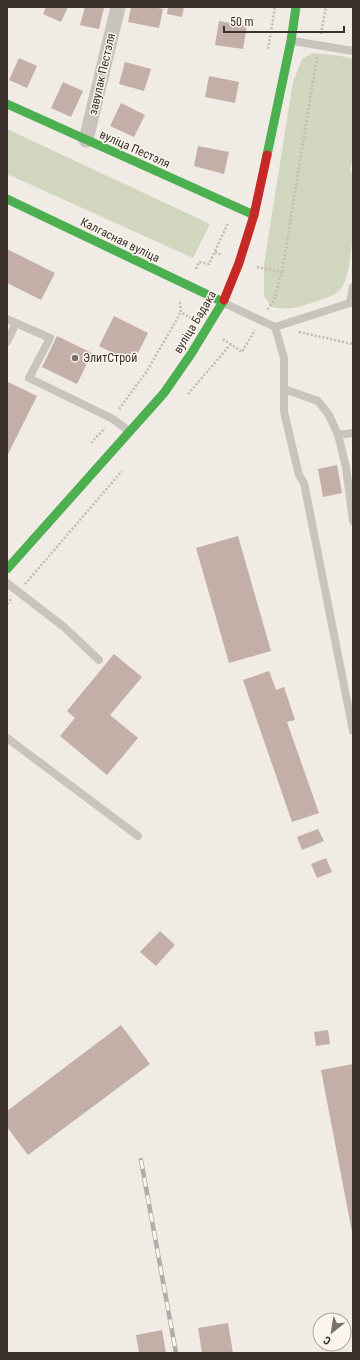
<svg xmlns="http://www.w3.org/2000/svg" width="360" height="1360" viewBox="0 0 360 1360" font-family="'Roboto Condensed',sans-serif">
  <rect width="100%" height="100%" fill="#f0ebe5"/>
  <path fill="#d1d6bf" d="M313,53L341,56L353,59V157L350,171L353,174C353,198 356,275 339,291C331,298 320,300 311,303C295,308 288,310 272,307L264,296V264L293,82L302,59Z
    M7,129L210,224L193,258L7,174Z"/>
  <path fill="#c3afa7" d="M46,7H68L61,22L43,14Z
    M85,7L104,8L99,29L80,25Z
    M131,7H152L163,9L159,28L128,22Z
    M168,7H184L182,17L167,14Z
    M219,21L247,26L243,49L215,45Z
    M19,58L37,66L27,88L9,80Z
    M125,62L151,69L144,91L119,84Z
    M209,76L239,82L235,103L205,97Z
    M63,82L83,91L71,117L51,108Z
    M121,103L145,115L134,137L110,126Z
    M198,146L229,152L224,174L194,166Z
    M7,249L55,273L41,300L7,283Z
    M114,316L148,333L133,363L99,346Z
    M57,336L92,353L77,384L42,367Z
    M8,382L37,396L7,456V384Z
    M337,465L342,493L323,497L318,469Z
    M238,536L271,651L229,663L196,548Z
    M114,654L142,677L110,715L138,738L107,775L60,736L75,718L67,711Z
    M269,671L276,690L284,687L295,720L287,722L319,813L292,822L243,680Z
    M318,829L324,841L302,850L297,837Z
    M326,858L332,872L317,878L311,864Z
    M160,931L175,945L156,966L140,952Z
    M121,1025L150,1064L28,1155L7,1127V1111Z
    M328,1030L330,1044L316,1046L314,1032Z
    M353,1064V1232H352L321,1070Z
    M228,1323L233,1353H202L198,1328Z
    M162,1330L166,1353H139L136,1335Z"/>
  <g fill="none" stroke-linecap="round" stroke-linejoin="round">
    <path stroke="#c2bbb6" stroke-width="2.5" stroke-dasharray="2 2" stroke-linecap="butt" d="M321,34L326,7
      M268,49L275,7
      M215,252L222,255
      M257,267L282,272L274,300L267,310
      M196,269L199,262L209,264L228,223
      M282,272L317,57
      M180,302L181,312L192,319
      M299,332L353,344
      M223,339L242,352L255,330
      M188,394L231,344
      M119,409L147,371L181,312
      M91,443L105,428
      M25,584L122,471
      M7,604L11,599"/>
    <path stroke="#c9c3be" stroke-width="8" d="M293,41L353,51
      M224,303L275,327L284,358V412L299,475L304,483L353,731
      M350,303L353,287
      M7,319L16,323L7,342
      M16,323L50,338L29,378L113,419L129,431
      M275,327L353,302
      M284,389L318,401L329,415L338,435L346,467L353,521
      M338,435L353,433
      M7,583L64,627L99,660
      M7,738L138,836"/>
    <path stroke="#c9c3be" stroke-width="15" d="M86,140L118,7"/>
    <path stroke="#4caf50" stroke-width="9" d="M7,104L254,215
      M267,155L291,41L296,7
      M7,199L223,302
      M7,569L164,393L191,354L224,300"/>
    <path stroke="#c62828" stroke-width="9" d="M224,300L239,263L254,215L267,155"/>
    <g stroke="#b1aca8" stroke-width="4.5">
      <path id="rail" d="M141,1160L176,1353"/>
    </g>
    <use href="#rail" stroke="#fbf5ee" stroke-width="3" stroke-dasharray="9" stroke-linecap="butt"/>
  </g>
  <circle fill="#7a716c" stroke="#fbf5ee" stroke-width="1.5" cx="75" cy="358" r="4"/>
  <g text-anchor="middle" dominant-baseline="central" stroke-width="3" stroke-linejoin="round" paint-order="stroke">
    <g font-size="12" fill="#3b302b" stroke="#fbf5ee">
      <text transform="translate(102 74) rotate(-77)">завулак Пестэля</text>
      <text transform="translate(135 149) rotate(24)">вуліца Пестэля</text>
      <text transform="translate(120 240) rotate(26)">Калгасная вуліца</text>
      <text transform="translate(195 322) rotate(-59)">вуліца Бадака</text>
    </g>
    <g font-size="12" fill="#3b302b" stroke="#fbf5ee" text-anchor="start">
      <text x="83" y="358">ЭлитСтрой</text>
    </g>
  </g>
  <rect width="360" height="1360" fill="none" stroke="#3b302b" stroke-width="16"/>
  <g transform="translate(332 1332) rotate(210)"><circle r="19" fill="#fbf5ee" stroke="#aea6a0"/>
  <path d="M0-3L7 15L0 10L-7 15Z" fill="#7a716c"/>
  <text y="-6" font-size="11" font-weight="bold" text-anchor="middle" fill="#3b302b">С</text>
  </g>
  <path d="M224 26v6h120v-6" fill="none" stroke="#3b302b" stroke-width="2"/>
  <text x="230" y="26" font-size="12" fill="#3b302b" stroke="#fbf5ee" stroke-width="3" paint-order="stroke">50 m</text>
</svg>
